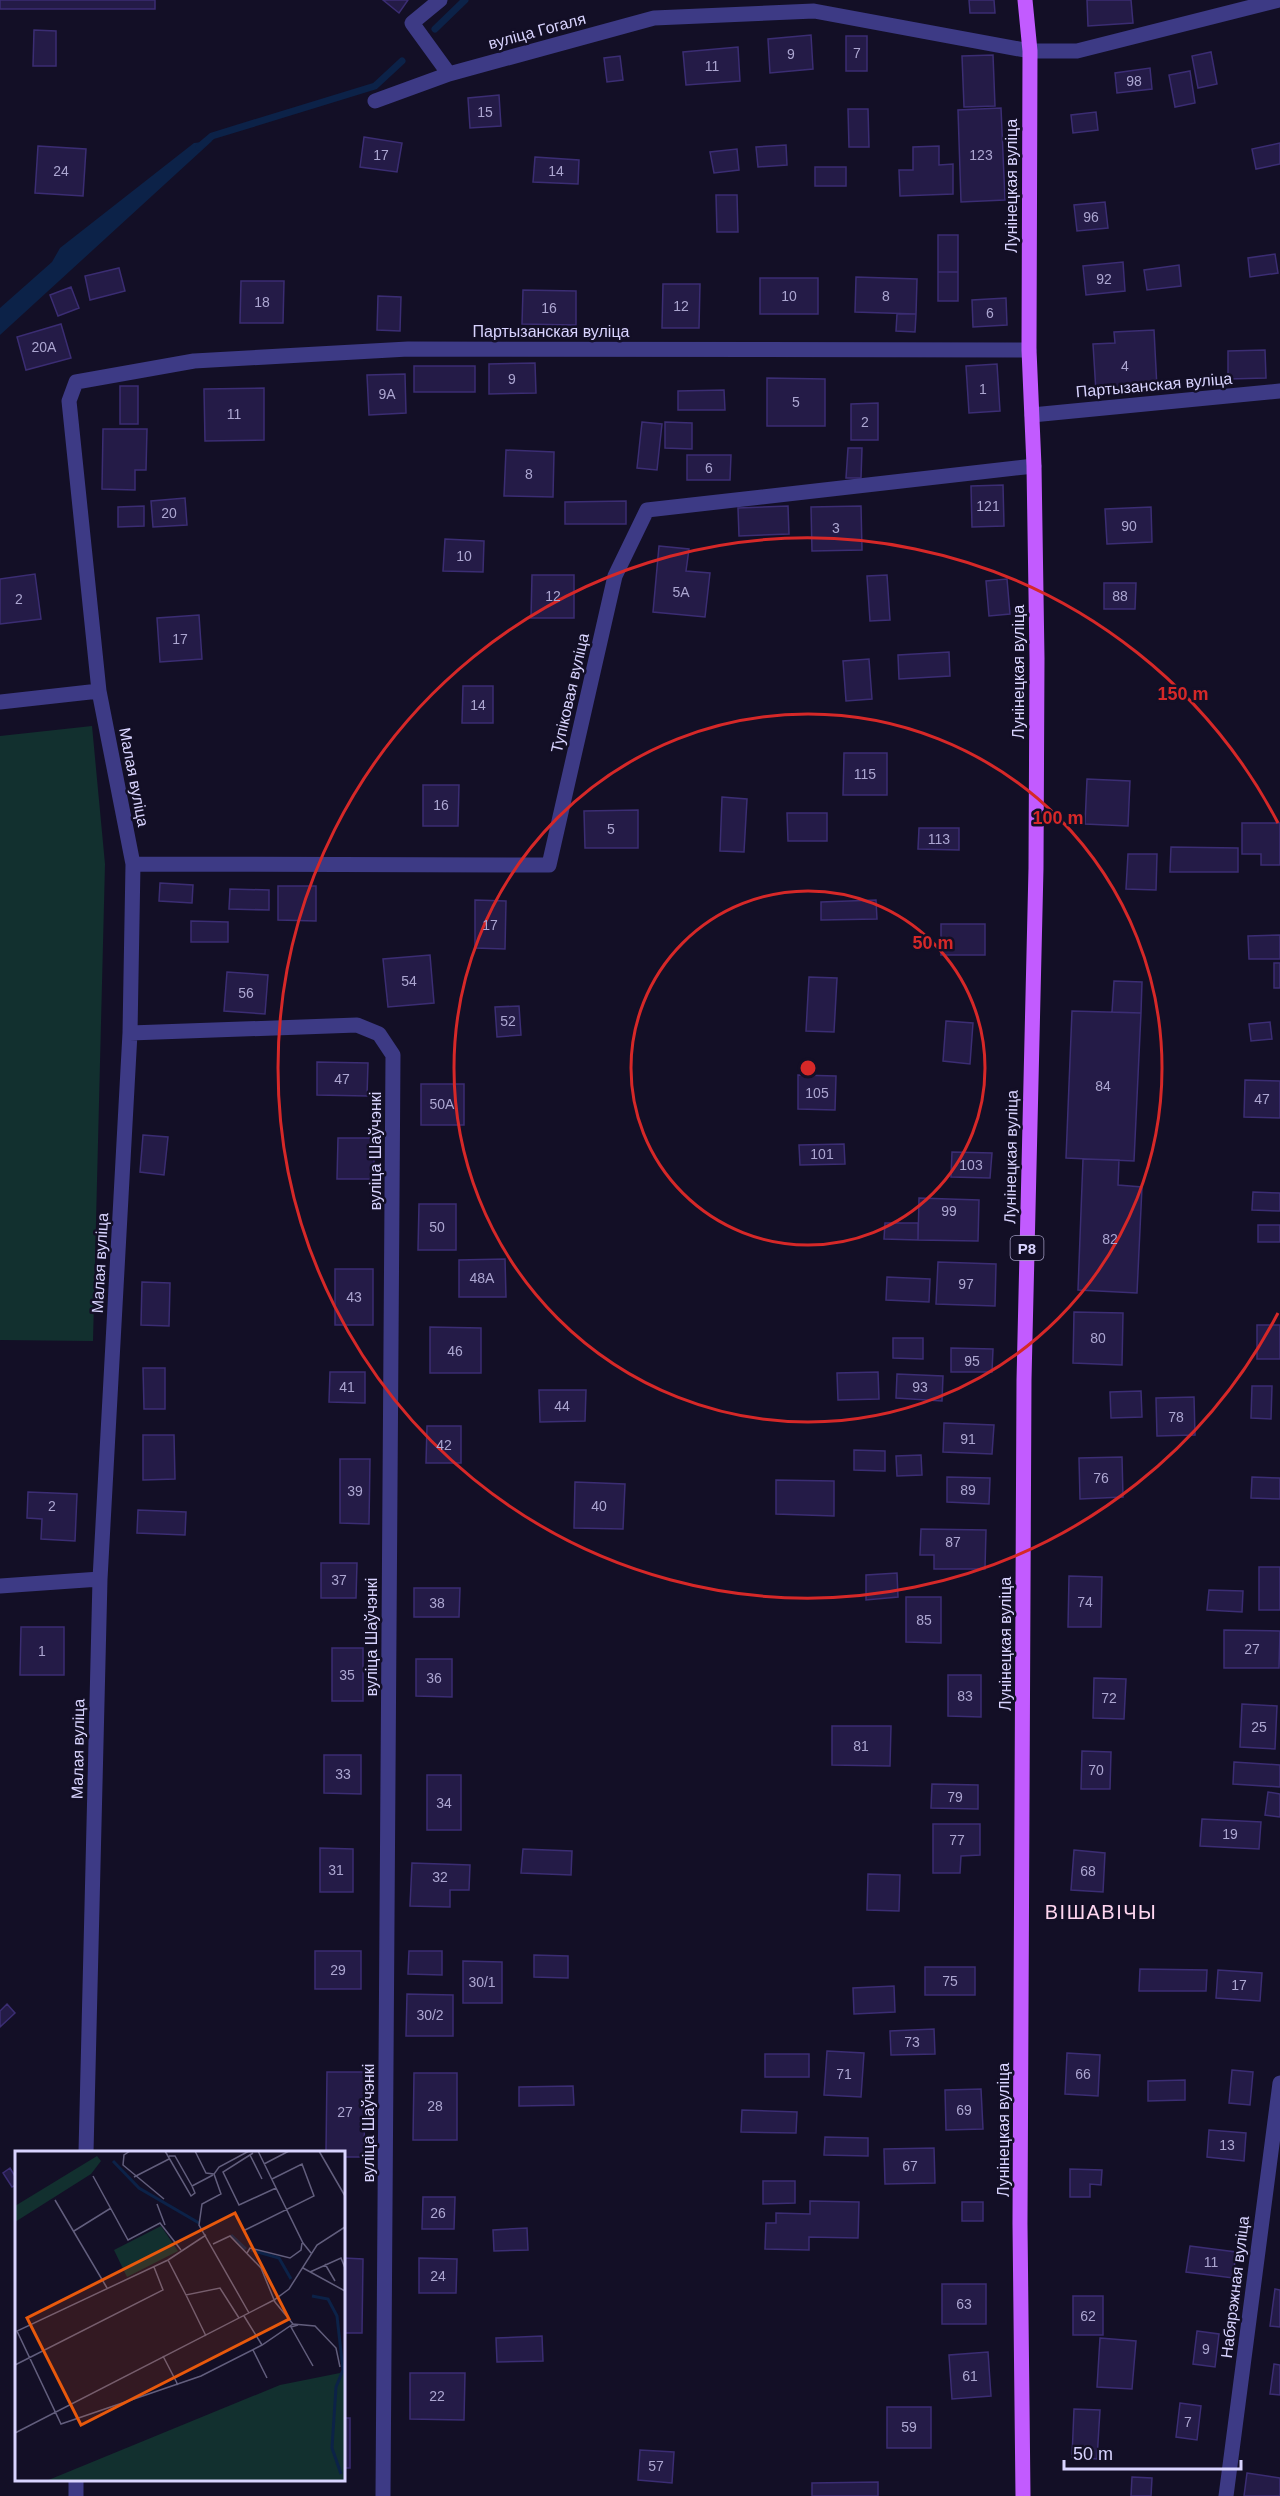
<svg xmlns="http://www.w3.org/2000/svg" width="1280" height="2496" viewBox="0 0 1280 2496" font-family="Arial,sans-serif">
  <rect width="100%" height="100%" fill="#130f26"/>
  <path fill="#12302f" d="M92,726L105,864L93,1341L0,1340V736Z"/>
  <path fill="#0c2248" d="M212,141L0,335V308L52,262L60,248L194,143Z"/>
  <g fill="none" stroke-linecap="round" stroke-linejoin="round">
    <path stroke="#0c2248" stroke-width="7" d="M435,29L465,0
      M199,147L212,136L375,86L402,61"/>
  </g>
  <path fill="#241b47" stroke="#3b2d73" stroke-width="1.5" d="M0,0H155V9H0Z
    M383,0H408L399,13Z
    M969,0H994L995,13H970Z
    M1087,0H1131L1133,23L1088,26Z
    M34,30L56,31V66H33Z
    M811,35L813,69L770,73L768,39Z
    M846,36H867V71H846Z
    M738,47L740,81L686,85L683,52Z
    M1211,52L1217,84L1198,88L1192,56Z
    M993,55L995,106L964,107L962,56Z
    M620,56L623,80L607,82L604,58Z
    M1150,68L1152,89L1117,93L1115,73Z
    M1190,71L1195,103L1175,107L1169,75Z
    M499,95L501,126L470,128L468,98Z
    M1001,108L1005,200L961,202L958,110Z
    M848,109H868L869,147H849Z
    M1096,112L1098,130L1073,133L1071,115Z
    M364,137L402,143L397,172L360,167Z
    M1280,143V164L1256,169L1252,149Z
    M786,145L787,165L758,167L756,147Z
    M38,146L86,149L83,196L35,193Z
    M939,146V165L953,164V194L900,196L899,170H913V147Z
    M737,149L739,170L714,173L710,152Z
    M535,157L579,160L578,184L533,182Z
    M815,167H846V186H815Z
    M716,195H737L738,232H717Z
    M1105,202L1108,228L1077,231L1074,205Z
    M938,235H958V272H938Z
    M1275,254L1278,273L1250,277L1248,258Z
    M1123,262L1125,291L1086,295L1083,266Z
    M1179,265L1181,286L1147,290L1144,270Z
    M119,268L125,291L90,300L85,276Z
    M938,272H958V301H938Z
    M856,277L917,279L916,314L855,312Z
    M760,278H818V314H760Z
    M241,281H284L283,323H240Z
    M663,284H700L699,328H662Z
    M71,287L79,308L58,316L50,295Z
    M523,290L576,291V325L522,324Z
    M378,296L401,297L400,331L377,330Z
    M1006,298L1007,325L973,327L972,300Z
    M897,314H916L915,332L896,331Z
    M61,324L71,358L26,370L17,337Z
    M1154,330L1157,388L1096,392L1093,344L1115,343L1114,332Z
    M1265,350L1266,378L1228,379V351Z
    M535,363L536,393L489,394V364Z
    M997,364L1000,411L969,413L966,366Z
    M414,366H475V392H414Z
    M405,374L406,413L369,415L367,375Z
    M767,378L825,379V426H767Z
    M120,386H138V424H120Z
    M264,388V440L205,441L204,389Z
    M724,390L725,410H678V391Z
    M878,403V440H851V404Z
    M642,422L662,424L657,470L637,468Z
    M665,422L692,423V449L665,448Z
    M103,429H147L146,470H135V490L102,489Z
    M848,448H862L861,478H846Z
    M506,450L554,452L553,497L504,496Z
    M687,455H731L730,480H687Z
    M1003,485L1004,526L972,527L971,486Z
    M185,498L187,525L153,527L151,501Z
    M626,501V524H565V502Z
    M144,506V526L118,527V507Z
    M788,506L789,534L739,536L738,508Z
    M861,506L862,550L812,551L811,507Z
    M1151,507L1152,542L1107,544L1105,509Z
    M445,539L484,541L483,572L443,571Z
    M659,546L689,549L686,571L710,573L705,617L653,612Z
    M35,574L41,619L0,624V579Z
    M532,575H574V618H531Z
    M887,575L890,620L870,621L867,576Z
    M1007,579L1010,614L989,616L986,581Z
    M1104,583H1136L1135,609H1104Z
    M199,615L202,659L160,662L157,618Z
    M949,652L950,676L899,679L898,655Z
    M869,659L872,699L846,701L843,661Z
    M463,686H493V723H462Z
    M844,753H887V795H843Z
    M1087,779L1130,781L1128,826L1085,824Z
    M423,785H459L458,826H423Z
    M722,797L747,799L744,852L720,851Z
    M638,810V848H585L584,811Z
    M787,813H827V841H788Z
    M1242,823H1280V865H1261V854H1242Z
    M919,828H959V850L918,849Z
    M1171,847L1238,848V872H1170Z
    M1128,854H1157L1156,890L1126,889Z
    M160,883L193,885L192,903L159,901Z
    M278,886H316V921L278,920Z
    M230,889L269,890V910L229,909Z
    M475,900L506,901L505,949L475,948Z
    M876,900L877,919L821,920V902Z
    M191,921L228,922V942H191Z
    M941,924H985V955H941Z
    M1280,935V959H1249L1248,936Z
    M430,955L434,1003L388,1007L383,959Z
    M1274,963H1280V988H1274Z
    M227,972L268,975L265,1014L224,1011Z
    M809,977L837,978L834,1032L806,1031Z
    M1114,981L1142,982L1141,1013L1112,1012Z
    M519,1006L521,1035L497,1037L495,1007Z
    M1072,1011L1141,1013L1134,1161L1066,1158Z
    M946,1021L973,1023L970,1064L943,1061Z
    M1270,1022L1272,1039L1251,1041L1249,1024Z
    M317,1062L368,1063L367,1096L317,1095Z
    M798,1075L836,1076L835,1110L798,1109Z
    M1245,1080L1280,1081V1118L1244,1117Z
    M421,1084H464V1125H421Z
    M143,1135L168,1137L164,1175L140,1172Z
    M338,1138H374V1179H337Z
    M844,1144L845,1164L800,1165L799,1145Z
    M952,1152L992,1153L990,1178L951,1177Z
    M1083,1159L1119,1160L1118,1185L1142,1187L1137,1293L1078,1290Z
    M1253,1192L1280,1193V1211L1252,1210Z
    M919,1198L979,1200L978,1241L918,1240Z
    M419,1204H456V1250H418Z
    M885,1223H918V1240L884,1239Z
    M1258,1225H1280V1242H1258Z
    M505,1259L506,1297H459V1260Z
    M938,1262L996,1264L995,1306L936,1304Z
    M335,1269H373V1325H335Z
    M887,1277L930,1279L929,1302L886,1300Z
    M142,1282L170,1283L169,1326L141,1325Z
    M1074,1312L1123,1313L1122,1365L1073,1363Z
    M1257,1325H1280V1359H1257Z
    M430,1327L481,1328V1373H430Z
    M893,1338H923V1359L893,1358Z
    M951,1348L993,1349L992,1372H951Z
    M143,1368H165V1409H144Z
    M330,1372H365V1403L329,1402Z
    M878,1372L879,1399L838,1400L837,1373Z
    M897,1374L943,1376L942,1401L896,1398Z
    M1252,1386H1272L1271,1419L1251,1418Z
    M539,1390H586L585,1421L540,1422Z
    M1141,1391L1142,1417L1111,1418L1110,1392Z
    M1194,1397L1195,1435L1157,1436L1156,1398Z
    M944,1423L994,1425L992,1454L943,1452Z
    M427,1426H461V1463H426Z
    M143,1435H174L175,1479L143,1480Z
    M854,1450L885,1451V1471L854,1470Z
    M921,1455L922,1475L897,1476L896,1456Z
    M1122,1457L1123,1497L1080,1499L1079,1458Z
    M340,1459H370L369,1524L340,1523Z
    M947,1477L990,1478L989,1504L947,1502Z
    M1252,1477L1280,1478V1499L1251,1498Z
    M776,1480L834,1481V1516L776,1514Z
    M575,1482L625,1484L623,1529L574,1528Z
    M28,1492L77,1494L75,1541L41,1539L42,1519L27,1518Z
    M138,1510L186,1512L185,1535L137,1533Z
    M921,1529L986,1530L985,1569H934V1555H920Z
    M321,1563H357L356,1598H321Z
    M1259,1567H1280V1610H1259Z
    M897,1573L898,1597L866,1600V1575Z
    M1069,1576L1102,1577L1101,1627H1068Z
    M414,1588H460L459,1617H414Z
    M1209,1590L1243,1591L1242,1612L1207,1610Z
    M906,1597H941V1643L906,1642Z
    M21,1627H64V1675H20Z
    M1224,1630L1280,1631L1279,1668H1224Z
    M332,1648H363V1701H332Z
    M416,1659H452V1697L416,1696Z
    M948,1675H981V1717L948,1716Z
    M1094,1678L1126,1679L1124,1719L1093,1718Z
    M1242,1704L1277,1706L1275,1749L1240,1747Z
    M832,1726H891L890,1766L832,1765Z
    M1082,1751L1111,1752L1110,1789H1081Z
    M324,1755H361V1794L324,1793Z
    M1234,1762L1280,1765V1787L1233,1784Z
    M427,1775H461V1830H427Z
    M932,1784L978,1785V1809L931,1808Z
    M1268,1792L1280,1794V1817L1265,1815Z
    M1202,1819L1261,1822L1259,1849L1200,1846Z
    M933,1824H980V1855L961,1856L960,1873H933Z
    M320,1848L353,1849V1892H320Z
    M523,1849L572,1851L571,1875L521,1873Z
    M1074,1850L1105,1853L1103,1892L1071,1890Z
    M412,1863L470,1865L469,1890H450V1907L410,1906Z
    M868,1874L900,1875L899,1911L867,1910Z
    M315,1951H361V1989H315Z
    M409,1951H442V1975L408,1974Z
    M534,1955L568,1956V1978L534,1977Z
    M463,1961L502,1962V2003H463Z
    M925,1967H975V1995H925Z
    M1140,1969L1207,1970L1206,1991H1139Z
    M1218,1970L1262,1973L1260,2001L1216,1998Z
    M894,1986L895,2012L854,2014L853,1988Z
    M407,1994L453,1995V2036H406Z
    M7,2004L15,2013L0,2027V2011Z
    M934,2029L935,2054L891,2055L890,2031Z
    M827,2051L864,2053L861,2097L824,2095Z
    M1067,2053L1100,2055L1098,2096L1065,2094Z
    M765,2054H809V2077H765Z
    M1232,2070L1253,2072L1250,2105L1229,2103Z
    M327,2072H365L364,2157H344V2152H326Z
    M414,2073H457V2140H413Z
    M1185,2080V2100L1148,2101V2081Z
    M573,2086L574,2105L519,2106V2087Z
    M981,2089L983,2129L946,2130L945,2090Z
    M742,2110L797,2112L796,2133L741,2132Z
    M1209,2130L1246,2133L1244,2161L1207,2157Z
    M825,2137L868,2138V2156L824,2155Z
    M934,2148L935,2183L885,2184L884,2149Z
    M10,2168L16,2178V2185L12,2187L3,2173Z
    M1070,2169L1102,2170L1101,2185L1090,2184V2197H1070Z
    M763,2181H795V2203L763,2204Z
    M423,2197H455L454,2229H422Z
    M810,2201L859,2202L858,2238L809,2237V2250L765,2249L766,2223H776V2213L810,2214Z
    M962,2202H983V2221H962Z
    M527,2228L528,2250L494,2251L493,2230Z
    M1190,2246L1236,2252L1233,2278L1186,2272Z
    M344,2258L363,2259L362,2333H344Z
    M419,2258L457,2259L456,2293H419Z
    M942,2284H986V2324H942Z
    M1275,2289L1280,2290V2327L1270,2326Z
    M1073,2296H1103V2335H1073Z
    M1197,2331L1219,2334L1215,2367L1193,2364Z
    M542,2336L543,2361L497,2362L496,2338Z
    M1100,2338L1136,2341L1132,2389L1097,2387Z
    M988,2352L991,2396L952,2399L949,2355Z
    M1274,2364L1280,2365V2395L1270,2394Z
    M410,2373H465L464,2420L410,2419Z
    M1180,2403L1201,2406L1197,2440L1176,2437Z
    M887,2407H931V2448H887Z
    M1074,2409L1100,2410L1097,2459L1072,2457Z
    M344,2418H350V2468H344Z
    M640,2450L674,2452L672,2483L638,2480Z
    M1247,2473L1280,2478V2496H1244Z
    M1132,2477L1152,2478L1151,2496H1131Z
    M878,2482V2496H812V2483Z"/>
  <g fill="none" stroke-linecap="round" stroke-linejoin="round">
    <path stroke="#3d3a85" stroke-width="15" d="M440,0L412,23L449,74
      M375,101L449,74L654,18L814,11L1030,51H1077L1279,0
      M1032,415L1280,391
      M0,702L99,691
      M133,864L549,865L615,576L647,510L1034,466
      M130,1033L357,1025L379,1034L393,1055L383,2496
      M0,1586L100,1579
      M86,2152L100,1579L130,1033L133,864L99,691L69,401L76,382L194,361L408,349L1029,350
      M76,2496V2480
      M1226,2496L1280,2083"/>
    <path stroke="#c25bff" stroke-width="15" d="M1023,2496L1020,2224L1024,1380L1036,868L1037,658L1034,466L1029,350L1030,51L1025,0"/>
  </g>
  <g fill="none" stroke="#d62828" stroke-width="3">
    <circle cx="808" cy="1068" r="177"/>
    <circle cx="808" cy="1068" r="354"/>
    <path d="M1278 1313A530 530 0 1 1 1278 823"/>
  </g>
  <g text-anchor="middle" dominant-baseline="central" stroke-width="5" stroke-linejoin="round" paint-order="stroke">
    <g font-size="14" fill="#aca6d1">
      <text x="857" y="53">7</text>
      <text x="791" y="54">9</text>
      <text x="712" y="66">11</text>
      <text x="1134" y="81">98</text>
      <text x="485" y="112">15</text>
      <text x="381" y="155">17</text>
      <text x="981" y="155">123</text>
      <text x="61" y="171">24</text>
      <text x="556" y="171">14</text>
      <text x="1091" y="217">96</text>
      <text x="1104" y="279">92</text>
      <text x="789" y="296">10</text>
      <text x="886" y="296">8</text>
      <text x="262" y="302">18</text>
      <text x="681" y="306">12</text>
      <text x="549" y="308">16</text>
      <text x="990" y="313">6</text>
      <text x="44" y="347">20А</text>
      <text x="1125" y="366">4</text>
      <text x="512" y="379">9</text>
      <text x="983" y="389">1</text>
      <text x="387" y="394">9А</text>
      <text x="796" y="402">5</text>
      <text x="234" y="414">11</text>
      <text x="865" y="422">2</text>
      <text x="709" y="468">6</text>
      <text x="529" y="474">8</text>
      <text x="988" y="506">121</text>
      <text x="169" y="513">20</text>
      <text x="1129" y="526">90</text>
      <text x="836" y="528">3</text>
      <text x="464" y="556">10</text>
      <text x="681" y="592">5А</text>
      <text x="553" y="596">12</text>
      <text x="1120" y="596">88</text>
      <text x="19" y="599">2</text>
      <text x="180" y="639">17</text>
      <text x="478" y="705">14</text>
      <text x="865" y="774">115</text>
      <text x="441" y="805">16</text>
      <text x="611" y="829">5</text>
      <text x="939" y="839">113</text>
      <text x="490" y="925">17</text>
      <text x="409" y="981">54</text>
      <text x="246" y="993">56</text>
      <text x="508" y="1021">52</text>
      <text x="342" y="1079">47</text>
      <text x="1103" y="1086">84</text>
      <text x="817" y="1093">105</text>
      <text x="1262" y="1099">47</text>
      <text x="442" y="1104">50А</text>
      <text x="822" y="1154">101</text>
      <text x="971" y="1165">103</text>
      <text x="949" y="1211">99</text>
      <text x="437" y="1227">50</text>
      <text x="1110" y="1239">82</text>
      <text x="482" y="1278">48А</text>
      <text x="966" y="1284">97</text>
      <text x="354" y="1297">43</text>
      <text x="1098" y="1338">80</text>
      <text x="455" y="1351">46</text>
      <text x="972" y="1361">95</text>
      <text x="347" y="1387">41</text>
      <text x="920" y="1387">93</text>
      <text x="562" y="1406">44</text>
      <text x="1176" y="1417">78</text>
      <text x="968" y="1439">91</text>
      <text x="444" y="1445">42</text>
      <text x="1101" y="1478">76</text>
      <text x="968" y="1490">89</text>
      <text x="355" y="1491">39</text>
      <text x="52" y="1506">2</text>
      <text x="599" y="1506">40</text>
      <text x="953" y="1542">87</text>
      <text x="339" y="1580">37</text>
      <text x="1085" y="1602">74</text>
      <text x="437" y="1603">38</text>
      <text x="924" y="1620">85</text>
      <text x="1252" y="1649">27</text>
      <text x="42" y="1651">1</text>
      <text x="347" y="1675">35</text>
      <text x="434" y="1678">36</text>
      <text x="965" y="1696">83</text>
      <text x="1109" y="1698">72</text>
      <text x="1259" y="1727">25</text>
      <text x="861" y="1746">81</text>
      <text x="1096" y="1770">70</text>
      <text x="343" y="1774">33</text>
      <text x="955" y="1797">79</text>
      <text x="444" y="1803">34</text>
      <text x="1230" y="1834">19</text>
      <text x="957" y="1840">77</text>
      <text x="336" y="1870">31</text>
      <text x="1088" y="1871">68</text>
      <text x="440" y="1877">32</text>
      <text x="338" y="1970">29</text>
      <text x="950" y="1981">75</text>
      <text x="482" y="1982">30/1</text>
      <text x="1239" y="1985">17</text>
      <text x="430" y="2015">30/2</text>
      <text x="912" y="2042">73</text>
      <text x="844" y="2074">71</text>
      <text x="1083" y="2074">66</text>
      <text x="435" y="2106">28</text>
      <text x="964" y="2110">69</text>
      <text x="345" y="2112">27</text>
      <text x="1227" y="2145">13</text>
      <text x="910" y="2166">67</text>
      <text x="438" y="2213">26</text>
      <text x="1211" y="2262">11</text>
      <text x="438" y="2276">24</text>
      <text x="964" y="2304">63</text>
      <text x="1088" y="2316">62</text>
      <text x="1206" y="2349">9</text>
      <text x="970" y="2376">61</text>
      <text x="437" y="2396">22</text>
      <text x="1188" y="2422">7</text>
      <text x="909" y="2427">59</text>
      <text x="656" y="2466">57</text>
    </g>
    <rect fill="#130f26" stroke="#9e99be" stroke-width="1.5" x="1010.5" y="1236" width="33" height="24" rx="4.5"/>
    <g font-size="15" font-weight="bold" fill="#d9d4ff">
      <text x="1027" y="1248">Р8</text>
    </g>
    <g font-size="16" fill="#d9d4ff" stroke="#130f26">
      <text transform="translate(537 31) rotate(-15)">вуліца Гогаля</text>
      <text transform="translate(1011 186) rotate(-90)">Лунінецкая вуліца</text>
      <text x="551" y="331">Партызанская вуліца</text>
      <text transform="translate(1154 385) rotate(-5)">Партызанская вуліца</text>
      <text transform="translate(1018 672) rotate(-90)">Лунінецкая вуліца</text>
      <text transform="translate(570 693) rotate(-77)">Тупіковая вуліца</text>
      <text transform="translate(134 777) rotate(79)">Малая вуліца</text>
      <text transform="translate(375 1151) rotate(-90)">вуліца Шаўчэнкі</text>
      <text transform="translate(1011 1157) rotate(-89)">Лунінецкая вуліца</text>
      <text transform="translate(100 1263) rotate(-87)">Малая вуліца</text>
      <text transform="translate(371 1637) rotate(-90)">вуліца Шаўчэнкі</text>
      <text transform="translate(1005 1644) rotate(-90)">Лунінецкая вуліца</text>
      <text transform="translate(78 1749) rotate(-89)">Малая вуліца</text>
      <text transform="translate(368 2123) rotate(-90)">вуліца Шаўчэнкі</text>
      <text transform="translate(1003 2130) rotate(-90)">Лунінецкая вуліца</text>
      <text transform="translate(1235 2287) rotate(-83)">Набярэжная вуліца</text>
    </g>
    <g font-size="20" letter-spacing="1.5" fill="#ffd6f0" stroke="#130f26">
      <text x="1101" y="1912">ВІШАВІЧЫ</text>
    </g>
  </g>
  <g transform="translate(15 2151)">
    <rect width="330" height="330" fill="#130f26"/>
    <path d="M82,5L86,10L76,23L0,71V55ZM146,75L163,100L112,126L99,99ZM330,221V330H31L265,234Z" fill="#12302f"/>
    <path fill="none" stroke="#0c2248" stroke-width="3" d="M98,10L124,37L184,72M216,84L231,98M236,99L264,107L276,128M297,145L313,148L322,165L328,219L321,236L317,297L326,323"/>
    <path fill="none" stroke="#625e7d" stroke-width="1.5" d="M115,0L109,4L108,14L149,48M150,0L176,45L180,42L177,35L160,5H154M180,0L191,22L199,23M243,0L288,92L296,102M304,0L330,45M238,2L208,21L224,54L261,37M235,4L247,28M249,13L274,0M78,25L113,89L145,72L166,99M119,26L154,8M177,35L198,24M40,49L92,137M142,53L150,74M230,79L299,45L287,13L257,28M59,80L96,57M191,84L153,109L2,180L46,273L186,225L247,194L278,173L300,175L321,197L325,216M198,93L215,85L246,117L260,151L278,173M232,102L235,97L275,107L286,99L287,92M153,109L171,144L205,137L224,167M310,113L320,130M288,117L330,140M295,121L326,107L330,117M171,144L191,185M234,162L184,74L187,53L206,43L199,23L204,16L234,0M229,165L247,194M283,174L276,176L298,215M238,199L252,227M148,205L163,234M0,214L148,139L139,116M0,282L259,149L274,138L302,94L330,76"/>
    <path fill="#e8590c" fill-opacity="0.15" stroke="#e8590c" stroke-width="3" d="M220,62L274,168L66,274L12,167Z"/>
    <rect width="330" height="330" fill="none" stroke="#d9d4ff" stroke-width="3"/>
  </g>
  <circle cx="808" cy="1068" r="9" fill="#d62828" stroke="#130f26" stroke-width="3"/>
  <g font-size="18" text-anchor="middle" font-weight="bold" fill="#d62828" stroke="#130f26" stroke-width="5" stroke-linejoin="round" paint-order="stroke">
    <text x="1183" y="700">150 m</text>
    <text x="1058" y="824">100 m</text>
    <text x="933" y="949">50 m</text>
  </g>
  <path d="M1064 2460v9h177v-9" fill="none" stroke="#d9d4ff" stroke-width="3"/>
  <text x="1073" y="2460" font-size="18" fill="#d9d4ff" stroke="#130f26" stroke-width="4.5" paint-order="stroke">50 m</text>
</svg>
